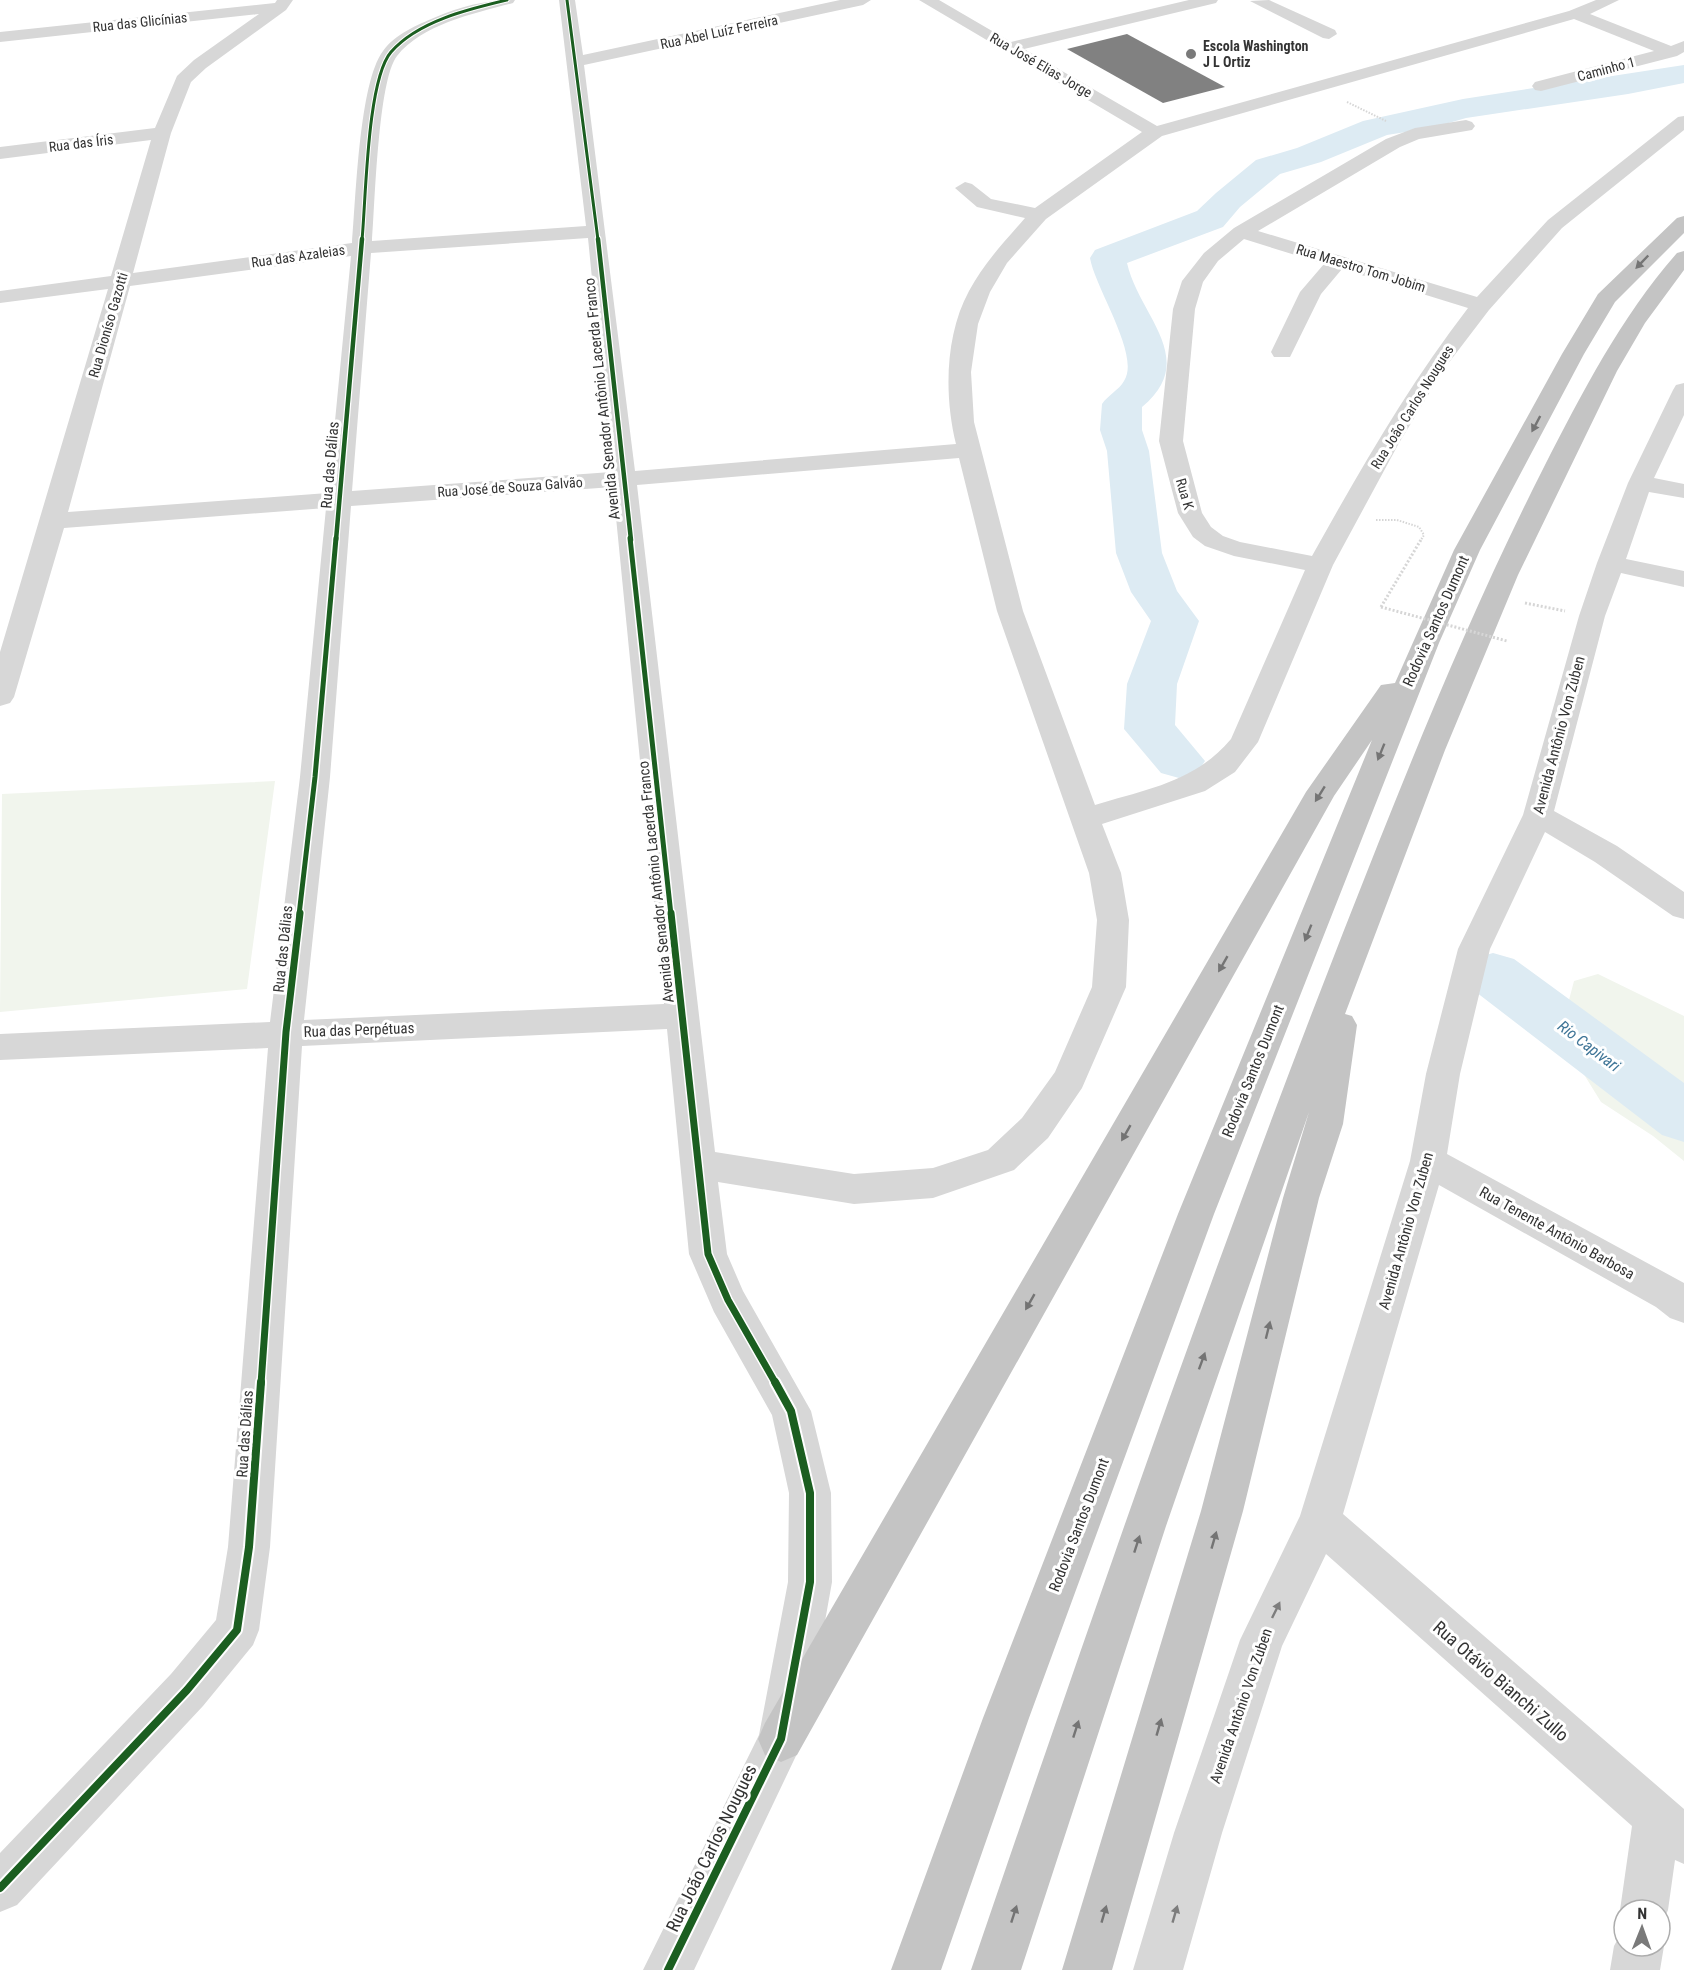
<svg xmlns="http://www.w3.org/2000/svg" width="1684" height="1970" viewBox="0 0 1684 1970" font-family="'Roboto Condensed',sans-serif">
  <rect width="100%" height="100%" fill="#fff"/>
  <path fill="#f1f5ed" d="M275,781L247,989L0,1012L2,794Z
    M1598,974L1684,1016V1161L1653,1136L1601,1102L1572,1055L1565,1015L1574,981Z"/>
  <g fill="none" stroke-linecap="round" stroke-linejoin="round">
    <path fill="#ddebf3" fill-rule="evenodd" d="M1684,65V83L1628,94L1466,118L1431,128L1387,135L1321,162L1280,174L1240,207L1223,227L1127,263C1139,316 1200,359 1142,407V430L1149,451L1162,553L1177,591L1199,621L1177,684L1175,725L1205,761L1197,773L1179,778L1161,773L1124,729L1127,684L1151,621L1131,592L1116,553L1107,451L1100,430L1102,404C1108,395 1119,390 1124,381C1141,356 1095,288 1090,258L1095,250L1197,211L1216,193L1256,160L1297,148L1363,121L1463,99Z
      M1493,953L1514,959L1684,1083V1142L1662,1135L1472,989L1464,974L1472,959Z"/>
  </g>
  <path fill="#818181" d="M1127,34L1225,87L1163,103L1067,49Z"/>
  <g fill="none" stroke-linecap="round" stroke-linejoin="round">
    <path stroke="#d6d6d6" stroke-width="2" stroke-dasharray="1.5 1.5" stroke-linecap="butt" d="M1347,102L1386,121
      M1376,520H1397L1419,527L1424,535L1421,540"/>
    <path stroke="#d6d6d6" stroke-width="3" stroke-dasharray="2 2" stroke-linecap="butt" d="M1525,603L1565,611
      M1381,607L1422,538"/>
    <path fill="#d7d7d7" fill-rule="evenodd" d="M277,0H293L286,10L206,68L191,82L171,133L133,273L352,243C356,199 359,83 383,51C395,34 417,25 436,17C462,6 487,0 515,0L513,3C476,13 422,24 397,56C378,80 375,204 372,241L586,226L559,0H575L583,55L840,0H871L863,5L584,65L635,471L956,444C944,396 945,335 969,291C984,263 1005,241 1025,218L977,207L955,188L965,182L972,184L991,199L1035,208L1142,132L919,0H939L1011,42L1189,0H1218L1216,3L1024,49L1157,126L1569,11L1596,0H1619L1590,14L1671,46L1684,41V52L1677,56L1541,91L1535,90L1532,86L1535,82L1654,51L1574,19L1162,136L1046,219L1007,263L990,292L978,324L971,372L974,422L1023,611L1095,805C1147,789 1195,782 1231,739L1305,570L1234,556L1205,546L1193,537L1178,513L1159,441L1173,309L1182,281L1204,253L1234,228L1386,139L1415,128L1466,120L1472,122L1475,126L1472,130L1419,139L1400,147L1258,231L1477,297L1548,220L1678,117L1684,116V130L1562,228L1489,310L1444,369L1399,443L1333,565L1258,742L1235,772L1205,791L1102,824L1121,873L1129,920L1126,987L1082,1088L1048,1138L1014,1170L933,1198L854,1204L718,1182L727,1254L743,1291L811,1411L831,1493L832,1582L804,1739L694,1970H643L759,1735L788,1582L789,1493L772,1415L714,1312L689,1254L667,1029L302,1046L270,1547L259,1630L253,1645L203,1706L17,1905L0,1912V1853L171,1674L216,1620L228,1547L268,1048L0,1060V1034L270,1022L300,777L326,508L64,528L14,697L10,703L0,706V652L108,289L0,303V291L111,276L151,140L0,159V147L155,128L177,76L194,60L259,14L0,42V32L275,3ZM588,238L611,472L352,491L371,253ZM1244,239L1324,264L1300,292L1271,352L1274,357H1290L1321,294L1342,269L1468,308C1408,386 1360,470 1312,556L1240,542L1223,536L1211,527L1202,513L1183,441L1195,309L1203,282L1218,261ZM351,256L328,493L68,512L130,286ZM959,458L997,611L1089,873L1097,920L1092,987L1055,1072L1022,1118L988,1150L933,1168L854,1174L715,1152L637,485ZM613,487L664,1004L304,1020L330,777L351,506Z
      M1269,0L1335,30L1337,34L1329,39L1323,38L1250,1Z
      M1684,383V415L1654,478L1684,484V498L1649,492L1626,559L1684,571V587L1621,573L1605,616L1554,811L1617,846L1684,892V919L1673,916L1595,862L1545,832L1490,949L1460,1074L1447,1154L1684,1283V1323L1670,1318L1656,1307L1439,1185L1343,1514L1684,1809V1864L1675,1860L1668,1910L1660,1928V1910H1624V1921L1620,1910L1632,1826L1326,1554L1282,1646L1222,1833L1183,1970H1133L1174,1833L1240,1640L1300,1516L1410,1161L1426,1074L1458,949L1523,815L1579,616L1597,563L1628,483L1673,390L1676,385Z
      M1624,1928V1946H1660V1937L1664,1946L1660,1970H1610L1614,1946Z"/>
    <path fill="#c4c4c4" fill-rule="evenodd" d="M1684,216V233L1615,302L1584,354L1480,550L1439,643L1214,1214L1029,1718L941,1970H891L983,1718L1178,1214L1372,740L1334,796L797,1755L781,1762L765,1755L758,1739L765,1723L1306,792L1381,685L1395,683L1454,550L1562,354L1598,294L1677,218Z
      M1684,251V270L1645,323L1617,371L1518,575L1445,750L1345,1014L1352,1016L1357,1025L1343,1124L1319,1198L1243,1511L1112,1970H1062L1201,1511L1283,1198L1309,1112L1166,1526L1021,1970H971C1100,1592 1230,1215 1378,844C1429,716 1482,589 1544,467C1583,391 1621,317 1677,253Z"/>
    <path stroke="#d6d6d6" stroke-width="3" stroke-dasharray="2 2" stroke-linecap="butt" d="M1381,607L1507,641"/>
    <g stroke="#fff" stroke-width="5">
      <path id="cycleway-far4" d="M567,0L598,240
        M362,240C366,199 367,80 391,52C418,21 469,9 507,0"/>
    </g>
    <g stroke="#fff" stroke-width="7">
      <path id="cycleway-far3" d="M598,239L631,540
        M336,540L362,239"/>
    </g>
    <g stroke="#fff" stroke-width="8">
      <path id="cycleway-far2" d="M630,538L671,915
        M299,915L315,777L336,538"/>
    </g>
    <g stroke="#fff" stroke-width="10">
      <path id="cycleway-far1" d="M671,913L708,1254L728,1300L776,1384
        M261,1384L286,1032L300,913"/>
    </g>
    <g stroke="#fff" stroke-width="12">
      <path id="cycleway" d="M0,1888L187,1690L237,1630L249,1547L261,1382
        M668,1970L781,1739L810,1582V1493L791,1411L775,1382"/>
    </g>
    <use href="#cycleway-far4" stroke="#1b5e20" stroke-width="3"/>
    <use href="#cycleway-far3" stroke="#1b5e20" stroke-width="4.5"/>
    <use href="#cycleway-far2" stroke="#1b5e20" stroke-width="5"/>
    <use href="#cycleway-far1" stroke="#1b5e20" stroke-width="7"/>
    <use href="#cycleway" stroke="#1b5e20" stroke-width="8"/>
  </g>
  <defs><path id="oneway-solid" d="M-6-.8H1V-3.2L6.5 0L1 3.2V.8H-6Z" transform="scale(1.5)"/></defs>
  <g fill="#747474">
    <use href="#oneway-solid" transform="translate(1642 262) rotate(134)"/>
    <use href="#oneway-solid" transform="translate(1536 424) rotate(118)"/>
    <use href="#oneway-solid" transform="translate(1381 752) rotate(112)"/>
    <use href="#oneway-solid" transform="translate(1320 794) rotate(122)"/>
    <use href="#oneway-solid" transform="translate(1308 933) rotate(112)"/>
    <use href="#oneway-solid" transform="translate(1223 964) rotate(120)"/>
    <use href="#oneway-solid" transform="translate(1126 1133) rotate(120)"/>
    <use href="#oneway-solid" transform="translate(1030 1302) rotate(120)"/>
    <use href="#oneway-solid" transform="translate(1268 1330) rotate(-76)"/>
    <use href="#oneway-solid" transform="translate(1202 1361) rotate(-70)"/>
    <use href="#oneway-solid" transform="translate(1214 1540) rotate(-74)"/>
    <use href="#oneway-solid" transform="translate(1137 1544) rotate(-72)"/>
    <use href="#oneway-solid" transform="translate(1159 1727) rotate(-74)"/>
    <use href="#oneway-solid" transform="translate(1076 1729) rotate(-72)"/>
    <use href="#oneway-solid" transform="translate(1014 1914) rotate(-72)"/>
    <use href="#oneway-solid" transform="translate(1104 1914) rotate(-74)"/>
  </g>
  <g fill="#7d7d7d">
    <use href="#oneway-solid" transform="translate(1276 1610) rotate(-64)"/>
    <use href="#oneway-solid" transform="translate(1175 1914) rotate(-74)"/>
  </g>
  <circle fill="#7a7a7a" stroke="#fff" stroke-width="2" cx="1191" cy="54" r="6"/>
  <g text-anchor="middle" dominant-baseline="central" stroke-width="6" stroke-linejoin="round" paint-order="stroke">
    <g font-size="14" fill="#333" stroke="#fff">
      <text transform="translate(140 22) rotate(-6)">Rua das Glicínias</text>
      <text transform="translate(719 32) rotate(-12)">Rua Abel Luíz Ferreira</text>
      <text transform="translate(1041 65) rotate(30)">Rua José Elias Jorge</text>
      <text transform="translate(1606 69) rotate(-15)">Caminho 1</text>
      <text transform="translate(81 143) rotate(-7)">Rua das Íris</text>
      <text transform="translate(298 256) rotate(-8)">Rua das Azaleias</text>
      <text transform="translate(1361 268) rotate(17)">Rua Maestro Tom Jobim</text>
      <text transform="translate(108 325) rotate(-74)">Rua Dioníso Gazotti</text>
      <text transform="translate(1412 407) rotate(-58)">Rua João Carlos Nougues</text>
      <text transform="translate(510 487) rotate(-4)">Rua José de Souza Galvão</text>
      <text transform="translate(1185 494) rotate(74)">Rua K</text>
    </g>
    <g font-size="14" font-weight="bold" fill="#333" stroke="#fff" text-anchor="start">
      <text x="1203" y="46">Escola Washington<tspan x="1203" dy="16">J L Ortiz</tspan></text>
    </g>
    <g font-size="15" fill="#333" stroke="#fff">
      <text transform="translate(602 399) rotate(-96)">Avenida Senador Antônio Lacerda Franco</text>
      <text transform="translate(330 465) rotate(-85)">Rua das Dálias</text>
      <text transform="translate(1436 621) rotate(-66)">Rodovia Santos Dumont</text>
      <text transform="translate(1559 735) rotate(-75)">Avenida Antônio Von Zuben</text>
      <text transform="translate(656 882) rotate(-96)">Avenida Senador Antônio Lacerda Franco</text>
      <text transform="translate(283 949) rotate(-84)">Rua das Dálias</text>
      <text transform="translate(359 1030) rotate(-2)">Rua das Perpétuas</text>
      <text transform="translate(1253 1071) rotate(-68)">Rodovia Santos Dumont</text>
      <text transform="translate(1406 1231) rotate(-74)">Avenida Antônio Von Zuben</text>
      <text transform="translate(1557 1233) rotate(29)">Rua Tenente Antônio Barbosa</text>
      <text transform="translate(245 1434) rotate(-86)">Rua das Dálias</text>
      <text transform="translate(1079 1525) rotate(-69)">Rodovia Santos Dumont</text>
      <text transform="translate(1241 1706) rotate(-71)">Avenida Antônio Von Zuben</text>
    </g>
    <g font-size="16" font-style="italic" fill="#3f7597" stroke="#fff">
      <text transform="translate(1589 1046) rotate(37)">Rio Capivari</text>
    </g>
    <g font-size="18" fill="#333" stroke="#fff">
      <text transform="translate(1501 1681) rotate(41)">Rua Otávio Bianchi Zullo</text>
      <text transform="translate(711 1848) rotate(-64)">Rua João Carlos Nougues</text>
    </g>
  </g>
  <g transform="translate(1642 1928) rotate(1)"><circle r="28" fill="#ffffff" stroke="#adadad" stroke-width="1.5"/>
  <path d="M0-4.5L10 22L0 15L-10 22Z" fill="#7a7a7a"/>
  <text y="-9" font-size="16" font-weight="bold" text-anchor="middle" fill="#333333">N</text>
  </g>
</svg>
